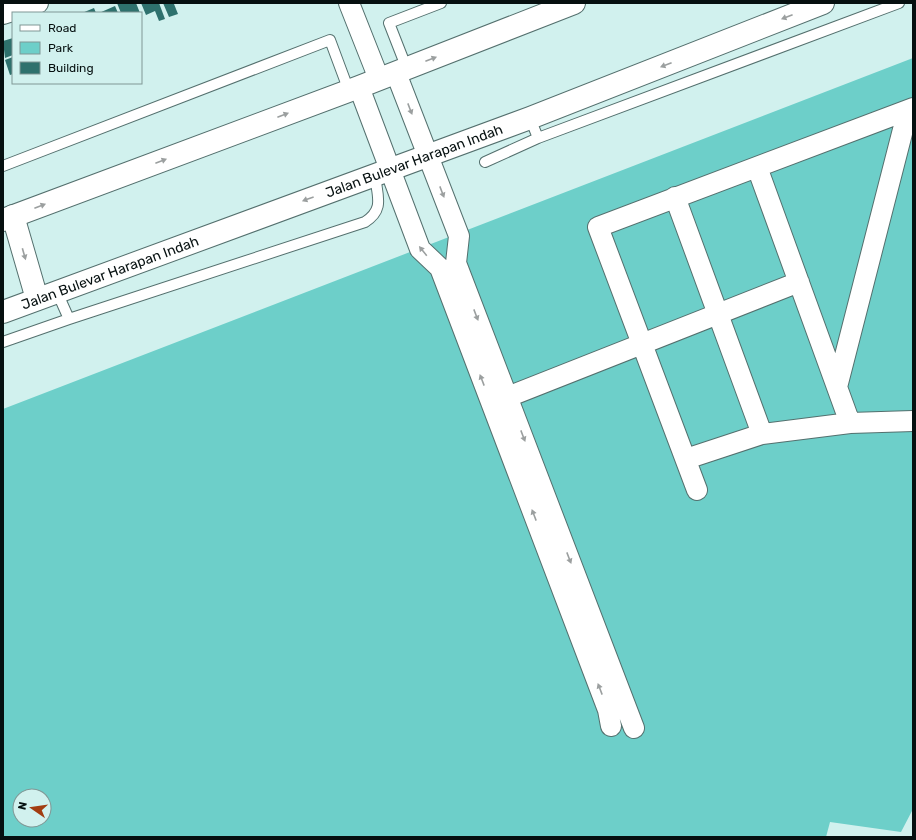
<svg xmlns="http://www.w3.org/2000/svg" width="916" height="840" viewBox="0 0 916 840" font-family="Rubik,sans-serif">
  <rect width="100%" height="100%" fill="#d1f1ee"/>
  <path fill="#6dcfc9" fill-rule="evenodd" d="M913,58V809L901,832L830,822L826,837H3V409ZM20,796H44V820H20Z"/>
  <path fill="#2e716d" d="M117,3H136L140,13H121Z
    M141,3H159L165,19L159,21L155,11L146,15Z
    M163,3H177L174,4L178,14L169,17Z
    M115,6L118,13H99Z
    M94,8L96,13H82Z
    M13,38V55L5,58L3,41Z
    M13,57V74L10,75L5,60Z"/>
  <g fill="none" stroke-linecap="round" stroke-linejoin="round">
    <g stroke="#54706e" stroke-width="12">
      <path id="lane" d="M407,69L389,23L441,3
        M530,118L538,138L899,3
        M485,162L538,138
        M3,166L330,40L349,91
        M57,292L69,319
        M3,342L69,319L365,222C385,209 377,196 375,175"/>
    </g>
    <g stroke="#54706e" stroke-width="22">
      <path id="street" d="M349,3L379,79
        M3,14L38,3
        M396,73L459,236L456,263L634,728
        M359,87L420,249L440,268L608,710L611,726
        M757,167L850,423
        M675,197L762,434
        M837,387L908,110
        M495,402L799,282
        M686,459L762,434L850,423L913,421
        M697,490L598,227L913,108"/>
    </g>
    <g stroke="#54706e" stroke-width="24">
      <g id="secondary">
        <path d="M13,216L37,299"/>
        <path d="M3,220L359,87L574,3"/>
        <path id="s1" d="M3,312L530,118L823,3"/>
      </g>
    </g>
    <use href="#lane" stroke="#fff" stroke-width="10"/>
    <use href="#street" stroke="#fff" stroke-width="20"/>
    <use href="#secondary" stroke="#fff" stroke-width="22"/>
  </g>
  <defs><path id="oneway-solid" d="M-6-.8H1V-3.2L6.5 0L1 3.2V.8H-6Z"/></defs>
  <g fill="#9b9f9f">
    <use href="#oneway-solid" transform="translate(787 17) rotate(159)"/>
    <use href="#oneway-solid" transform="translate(431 59) rotate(-21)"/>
    <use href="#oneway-solid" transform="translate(666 65) rotate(159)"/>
    <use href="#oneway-solid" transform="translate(410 109) rotate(69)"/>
    <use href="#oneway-solid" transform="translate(283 115) rotate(-21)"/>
    <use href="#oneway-solid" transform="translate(161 161) rotate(-21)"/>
    <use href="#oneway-solid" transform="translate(442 192) rotate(69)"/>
    <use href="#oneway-solid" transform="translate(308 199) rotate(160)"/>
    <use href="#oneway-solid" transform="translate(40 206) rotate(-21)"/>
    <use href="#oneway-solid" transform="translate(423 251) rotate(-129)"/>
    <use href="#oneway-solid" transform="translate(24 254) rotate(74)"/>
    <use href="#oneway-solid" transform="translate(476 315) rotate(69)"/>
    <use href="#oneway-solid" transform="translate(482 380) rotate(-111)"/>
    <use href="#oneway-solid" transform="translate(523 436) rotate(69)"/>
    <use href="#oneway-solid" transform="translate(534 515) rotate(-111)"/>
    <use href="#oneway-solid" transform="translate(569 558) rotate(69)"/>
    <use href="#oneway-solid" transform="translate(600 689) rotate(-111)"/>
  </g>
  <g text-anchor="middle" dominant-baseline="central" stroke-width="4" stroke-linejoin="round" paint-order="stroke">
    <g font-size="14" fill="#061010" stroke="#d1f1ee">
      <text stroke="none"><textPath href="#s1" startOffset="438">Jalan Bulevar Harapan Indah</textPath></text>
      <text stroke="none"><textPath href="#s1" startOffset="114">Jalan Bulevar Harapan Indah</textPath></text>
    </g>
  </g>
  <rect width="916" height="840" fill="none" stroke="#061010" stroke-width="8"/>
  <rect x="12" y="12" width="130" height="72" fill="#d1f1ee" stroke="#809795"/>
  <rect x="20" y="25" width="20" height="6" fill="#ffffff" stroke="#809795"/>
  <text x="48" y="32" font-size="12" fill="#061010">Road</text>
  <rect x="20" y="42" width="20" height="12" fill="#6dcfc9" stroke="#809795"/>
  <text x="48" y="52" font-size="12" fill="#061010">Park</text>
  <rect x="20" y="62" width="20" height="12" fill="#2e716d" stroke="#809795"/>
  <text x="48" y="72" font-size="12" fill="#061010">Building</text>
  <g transform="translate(32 808) rotate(283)"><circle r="19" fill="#d1f1ee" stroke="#809795"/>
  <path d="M0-3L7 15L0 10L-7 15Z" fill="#a23d11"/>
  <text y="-6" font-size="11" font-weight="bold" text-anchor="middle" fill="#061010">N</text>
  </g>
</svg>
